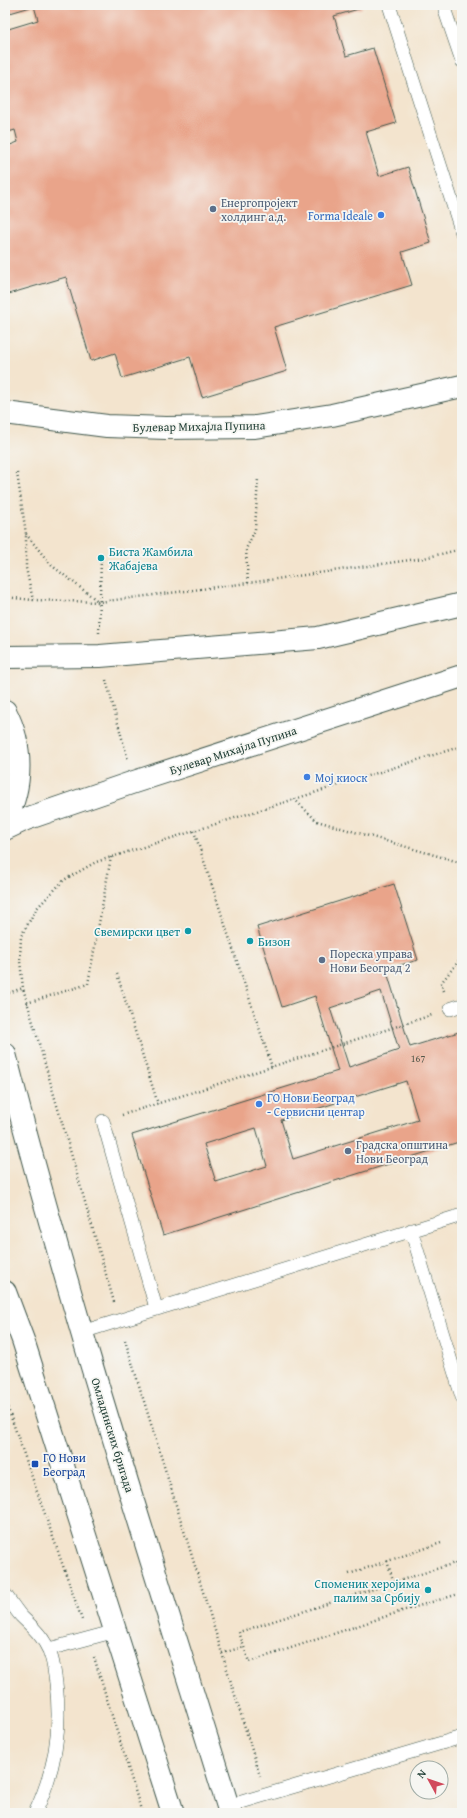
<svg xmlns="http://www.w3.org/2000/svg" width="467" height="1818" viewBox="0 0 467 1818" font-family="'Gentium Book Plus',serif">
  <rect width="100%" height="100%" fill="#f6f6f2"/>
  <filter id="ink" filterUnits="userSpaceOnUse"><feTurbulence type="fractalNoise" baseFrequency=".025" numOctaves="2"/><feDisplacementMap in="SourceGraphic" scale="8" xChannelSelector="R" yChannelSelector="G"/><feConvolveMatrix kernelMatrix="1 2 1 2 8 2 1 2 1" color-interpolation-filters="sRGB"/></filter>
  <filter id="wash" filterUnits="userSpaceOnUse"><feTurbulence type="fractalNoise" baseFrequency=".012" numOctaves="4" result="noise"/><feDisplacementMap in="SourceGraphic" scale="16" xChannelSelector="R" yChannelSelector="G"/><feGaussianBlur stdDeviation="0.9" result="paint"/><feColorMatrix in="noise" values="0 0 0 0 0 0 0 0 0 0 0 0 0 0 0 0 0 1.4 0 .05"/><feComposite in="paint" operator="in"/></filter>
  <g filter="url(#wash)">
    <rect width="100%" height="100%" fill="#f3e4ce"/>
    <g id="blocks">
      <path fill="#e9a48a" fill-rule="evenodd" d="M7,5H361L362,8L334,16L346,56L373,48L396,123L366,132L379,176L408,167L431,243L402,252L412,285L274,327L287,371L202,397L190,357L122,378L115,353L91,361L66,277L5,295V147L18,142L15,130L5,133V30L38,20L34,6L10,13Z
        M394,884L418,960L386,969L410,1047L462,1031V1141L163,1235L132,1135L338,1071L315,996L282,1007L257,927ZM381,991L399,1050L349,1067L330,1008ZM406,1081L418,1120L293,1159L281,1120ZM256,1128L267,1166L216,1182L204,1144Z"/>
    </g>
  </g>
  <g filter="url(#ink)">
    <use href="#blocks" fill-opacity="0" stroke="#3f564b" stroke-width="1"/>
    <g fill="none" stroke-linecap="round" stroke-linejoin="round">
      <g stroke="#3f564b" stroke-width="14">
        <path id="lane" d="M389,5L462,233
          M445,5V11L462,61
          M450,1009L462,1005
          M103,1121L156,1308
          M411,1230L462,1397
          M82,1332L462,1215
          M5,1594C10,1601 15,1609 21,1616C30,1625 39,1632 45,1643C53,1655 54,1670 56,1683C62,1730 55,1770 35,1813
          M49,1649L116,1631
          M228,1806L462,1737"/>
      </g>
      <g stroke="#3f564b" stroke-width="24">
        <path id="street" d="M5,413L107,426L166,428L255,427L332,415L462,386"/>
      </g>
      <g stroke="#3f564b" stroke-width="24">
        <path id="secondary" d="M5,657L100,656L318,638L462,604
          M5,711C23,745 23,787 5,820
          M5,829L26,819L134,782L462,676
          M5,1054C70,1310 152,1561 230,1813
          M5,1292L23,1340L173,1813"/>
      </g>
      <path stroke="#3f564b" stroke-width="2.5" stroke-dasharray="1 3" stroke-linecap="butt" d="M17,473L26,534V568L33,600
        M26,534L51,565L99,602
        M248,583L246,549L255,530L258,478
        M5,597L33,600L99,602L248,583L424,558L462,549
        M99,633L101,558
        M106,680L128,760
        M294,799L317,821L462,863
        M194,831L272,1067
        M117,974L158,1104
        M444,991L441,983L462,957
        M5,994L23,988
        M27,1003L88,984L111,857
        M122,1115L432,1015
        M114,1302L23,988L20,961L21,936L37,908L64,880L96,862L462,746
        M125,1340L260,1776
        M5,1400L82,1620
        M387,1561L394,1583
        M349,1574L441,1543
        M462,1583L455,1563L239,1632L249,1662L402,1611L462,1593
        M222,1653L244,1647
        M94,1657L142,1813"/>
      <use href="#lane" stroke="#fff" stroke-width="13"/>
      <use href="#street" stroke="#fff" stroke-width="22"/>
      <use href="#secondary" stroke="#fff" stroke-width="22"/>
    </g>
  </g>
  <g fill="#5c6f8a" stroke="#f6f6f2" stroke-width="1.5">
    <circle cx="213" cy="209" r="4"/>
    <circle cx="322" cy="960" r="4"/>
    <circle cx="348" cy="1151" r="4"/>
  </g>
  <g fill="#3f7fe0" stroke="#f6f6f2" stroke-width="1.5">
    <circle cx="381" cy="215" r="4"/>
    <circle cx="307" cy="777" r="4"/>
    <circle cx="259" cy="1104" r="4"/>
  </g>
  <g fill="#0f9aa8" stroke="#f6f6f2" stroke-width="1.5">
    <circle cx="101" cy="558" r="4"/>
    <circle cx="188" cy="931" r="4"/>
    <circle cx="250" cy="941" r="4"/>
    <circle cx="428" cy="1590" r="4"/>
  </g>
  <rect fill="#1a4fb4" stroke="#f6f6f2" stroke-width="1.5" x="31" y="1460" width="8" height="8" rx="2"/>
  <g text-anchor="middle" dominant-baseline="central" stroke-width="3.5" stroke-linejoin="round" paint-order="stroke">
    <g font-size="10" fill="#52574a">
      <text x="418" y="1058">167</text>
    </g>
    <g font-size="12" fill="#4e5e75" stroke="#f6f6f2" text-anchor="start">
      <text x="221" y="202">Енергопројект<tspan x="221" dy="14">холдинг а.д.</tspan></text>
      <text x="330" y="953">Пореска управа<tspan x="330" dy="14">Нови Београд 2</tspan></text>
      <text x="356" y="1144">Градска општина<tspan x="356" dy="14">Нови Београд</tspan></text>
    </g>
    <g font-size="12" fill="#366cbe" stroke="#f6f6f2" text-anchor="start">
      <text x="373" y="215" text-anchor="end">Forma Ideale</text>
      <text x="315" y="777">Мој киоск</text>
      <text x="267" y="1097">ГО Нови Београд<tspan x="267" dy="14">- Сервисни центар</tspan></text>
    </g>
    <g font-size="12" fill="#1f3d34" stroke="#f6f6f2">
      <text transform="translate(199 426) rotate(-1)">Булевар Михајла Пупина</text>
      <text transform="translate(233 750) rotate(-18)">Булевар Михајла Пупина</text>
      <text transform="translate(113 1435) rotate(73)">Омладинских бригада</text>
    </g>
    <g font-size="12" fill="#0d838f" stroke="#f6f6f2" text-anchor="start">
      <text x="109" y="551">Биста Жамбила<tspan x="109" dy="14">Жабајева</tspan></text>
      <text x="180" y="931" text-anchor="end">Свемирски цвет</text>
      <text x="258" y="941">Бизон</text>
      <text x="420" y="1583" text-anchor="end">Споменик херојима<tspan x="420" dy="14">палим за Србију</tspan></text>
    </g>
    <g font-size="12" fill="#164399" stroke="#f6f6f2" text-anchor="start">
      <text x="43" y="1457">ГО Нови<tspan x="43" dy="14">Београд</tspan></text>
    </g>
  </g>
  <rect width="467" height="1818" fill="none" stroke="#f6f6f2" stroke-width="20"/>
  <g transform="translate(429 1780) rotate(310)"><circle r="19" fill="#f6f6f2" stroke="#a0aca6"/>
  <path d="M0-3L7 15L0 10L-7 15Z" fill="#d1495b"/>
  <text y="-6" font-size="11" font-weight="bold" text-anchor="middle" fill="#1f3d34">N</text>
  </g>
</svg>
